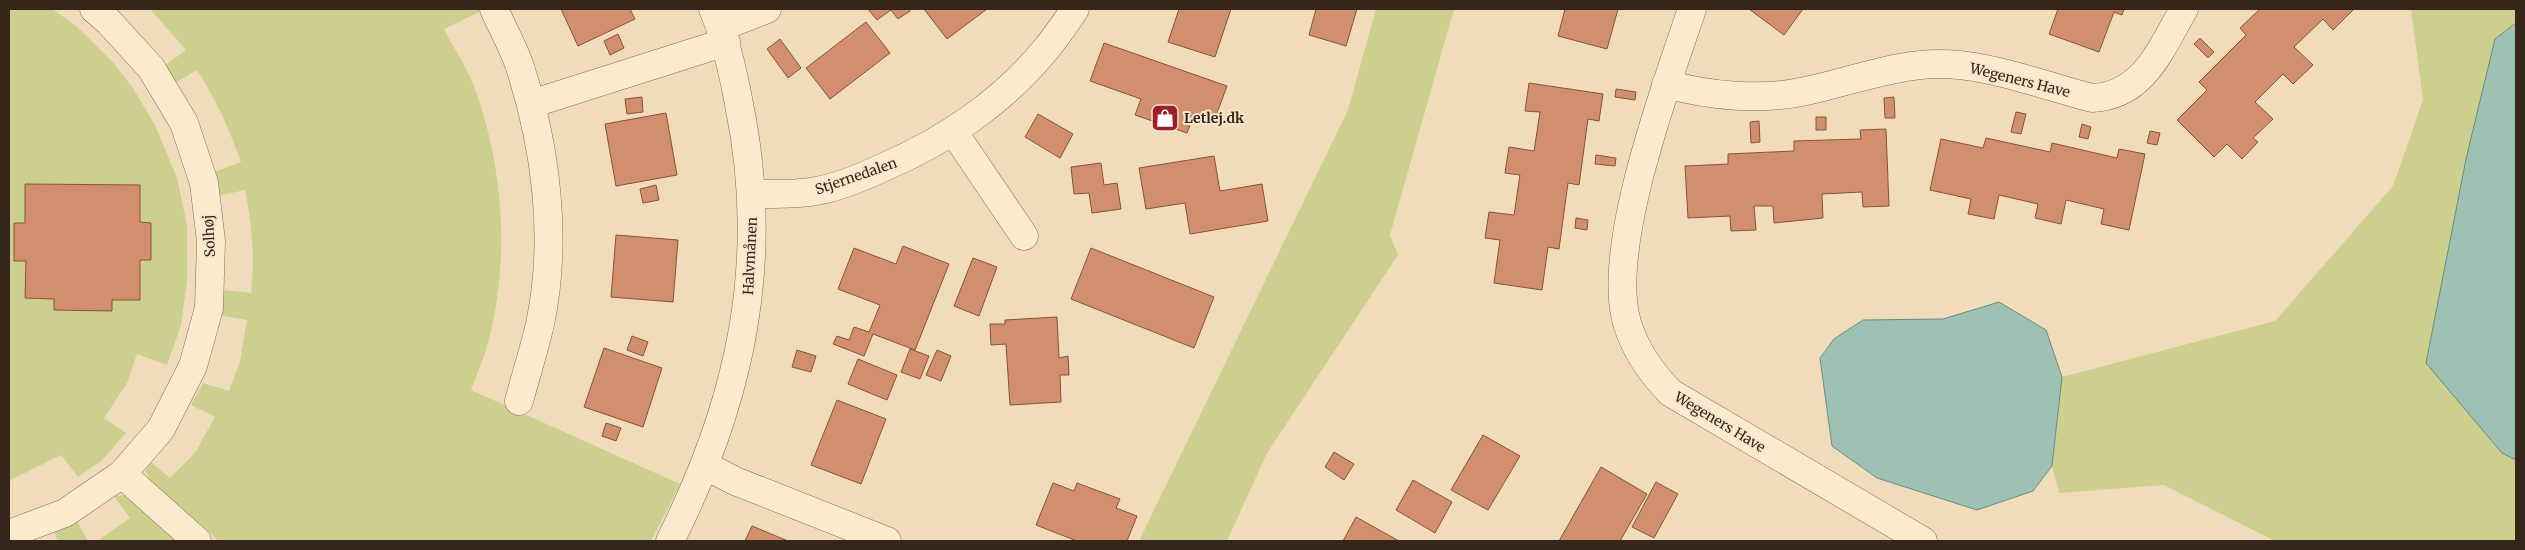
<svg xmlns="http://www.w3.org/2000/svg" width="2525" height="550" viewBox="0 0 2525 550" font-family="Merriweather,serif">
  <rect width="100%" height="100%" fill="#f0dcbb"/>
  <path fill="#cccf8e" d="M9,9H52L75,25L111,60L133,88L155,125L177,178L187,225V281L181,325L167,365L137,354L127,383L104,418L126,433L101,461L78,477L61,455L9,481Z
    M150,9H485L444,29C455,50 469,71 477,94C504,174 509,258 489,340C484,357 477,374 471,390L680,484L651,541H219L150,480L146,471L151,462L170,478L195,453L215,417L191,405L203,383L229,391L240,362L247,320L220,315L224,290L251,293C255,257 252,225 245,190L218,196L212,173L241,162C229,129 216,99 197,70L175,83L163,67L186,50Z
    M1376,9H1454L1390,235L1398,255L1267,453L1227,541H1139L1348,110Z
    M2411,9H2516V541H2275L2164,485L2059,493L2052,466L2062,377L2275,321L2393,186L2423,100Z
    M127,495L180,541H97L130,518L114,496Z
    M77,521L88,541H58L54,532Z"/>
  <path fill="#9fc1b4" stroke="#678e81" d="M2516,23V460L2502,453L2426,363L2466,159L2495,39Z
    M1999,302L2046,330L2062,377L2052,466L2033,491L1977,510L1877,478L1832,446L1820,358L1834,339L1863,320L1943,319Z"/>
  <path fill="#d18f6e" stroke="#895238" d="M561,9H630L635,19L578,46Z
    M868,9H909L910,11L898,19L891,10L877,20Z
    M924,9H987L947,39Z
    M1179,9H1231L1215,57L1168,42Z
    M1316,9H1357L1346,46L1309,35Z
    M1565,9H1618L1607,49L1558,36Z
    M1749,9H1803L1784,35Z
    M2058,9H2124L2122,15L2114,12L2099,52L2049,34Z
    M2260,9H2354L2333,30L2323,19L2294,47L2313,65L2293,84L2283,74L2255,102L2273,119L2253,138L2258,142L2242,159L2227,144L2214,157L2177,120L2207,90L2199,82L2246,35L2240,28Z
    M866,22L890,53L830,99L806,68Z
    M618,34L624,48L610,55L604,41Z
    M2200,38L2214,52L2208,58L2194,44Z
    M780,39L801,68L788,78L767,49Z
    M1104,43L1227,86L1213,124L1193,117L1187,133L1135,115L1141,99L1090,81Z
    M1529,83L1603,94L1599,121L1588,119L1579,185L1568,183L1559,249L1548,247L1542,290L1494,283L1500,240L1485,238L1489,212L1514,215L1520,175L1505,173L1509,147L1534,151L1540,112L1525,111Z
    M1616,89L1636,92L1635,100L1615,97Z
    M642,97L643,112L627,114L625,99Z
    M1894,97L1895,118H1885L1884,98Z
    M2016,112L2026,114L2021,134L2011,132Z
    M666,113L677,175L616,186L605,124Z
    M1038,114L1073,134L1060,158L1025,137Z
    M1816,117H1826V130H1816Z
    M1759,121L1760,142L1751,143L1750,122Z
    M2082,124L2091,127L2088,139L2079,137Z
    M1886,129L1889,206L1863,207L1862,192L1822,194L1823,218L1774,223L1773,206H1754L1756,230L1731,231L1730,216L1688,218L1685,166L1728,164V154L1794,151V141L1861,139L1860,130Z
    M2150,131L2160,133L2157,145L2147,143Z
    M1986,138L2050,152L2052,143L2117,158L2119,149L2145,154L2129,230L2101,224L2104,209L2066,200L2061,224L2035,218L2038,204L1999,195L1994,219L1968,214L1971,199L1930,190L1941,139L1983,148Z
    M1596,155L1616,158L1615,166L1595,164Z
    M1214,156L1220,191L1262,184L1268,221L1190,234L1185,203L1146,209L1139,168Z
    M1101,163L1104,185L1117,183L1121,209L1092,213L1089,193L1074,194L1071,167Z
    M25,184L140,185V222L151,223V260H140V300H112V311L54,310V299L25,298L26,261H14V223H25Z
    M656,185L659,200L643,203L640,189Z
    M1576,218L1588,220L1587,230L1575,228Z
    M616,235L678,240L673,302L611,297Z
    M903,246L949,264L915,350L873,334L864,356L833,344L837,336L849,340L854,327L869,332L880,305L838,289L854,248L896,264Z
    M1091,248L1214,297L1194,348L1071,299Z
    M973,258L997,267L979,316L954,306Z
    M1057,317L1059,358L1068,356L1069,375H1060L1061,402L1010,405L1006,344L991,345L990,324H1005V320Z
    M632,336L648,342L643,356L627,350Z
    M604,348L662,368L643,427L584,407Z
    M910,349L929,356L920,379L901,372Z
    M797,350L816,356L811,372L792,367Z
    M937,350L951,356L941,381L926,375Z
    M858,359L897,375L887,400L848,384Z
    M837,400L886,419L861,484L811,465Z
    M606,423L621,428L616,441L602,436Z
    M1483,435L1520,456L1488,510L1451,490Z
    M1334,452L1354,464L1344,480L1325,467Z
    M1601,467L1647,494L1620,541H1559Z
    M1413,480L1452,502L1435,533L1396,510Z
    M1656,482L1678,494L1654,538L1632,527Z
    M1053,483L1074,491L1077,483L1120,499L1116,508L1137,516L1127,541H1077L1036,525Z
    M1356,517L1399,541H1343Z
    M752,526L788,541H745Z"/>
  <g fill="none" stroke-linecap="round" stroke-linejoin="round">
    <g stroke="#886c54" stroke-width="29">
      <path id="minor" d="M494,9C502,27 512,45 519,64C546,146 558,239 540,324C534,350 526,375 519,401
        M1692,9C1667,84 1605,248 1627,323C1636,352 1651,373 1671,393L1923,541
        M721,27L767,9
        M1666,84C1710,96 1761,101 1806,91C1844,83 1881,69 1921,65C1978,59 2037,84 2092,98C2144,96 2161,48 2184,9
        M531,104L726,42
        M953,131L1024,236
        M751,194C773,194 794,195 816,191C839,187 863,177 884,167C945,141 1004,101 1046,49C1057,36 1066,22 1075,9
        M706,466L735,481L887,541
        M122,474L197,541
        M9,534L65,513L122,474L161,429L193,366L209,308L211,241L204,183L184,123L151,68L109,22L94,9
        M670,541C741,400 771,261 739,104C733,71 726,40 713,9"/>
    </g>
    <use href="#minor" stroke="#fbeace" stroke-width="28"/>
  </g>
  <defs>
    <g id="shop-square" transform="scale(1.4375)"><rect x="-9" y="-9" width="18" height="18" rx="4" fill="#9b202a" stroke="#f7e7ca"/><path d="M-5-2.5h2.3a2.7 3.5 0 0 1 5.4 0H5L5.5 6h-11ZM-1.5-2.5h3a1.5 2.3 0 0 0-3 0Z" fill="#fff"/></g>
  </defs>
  <g fill-rule="evenodd">
    <use href="#shop-square" x="1165" y="118"/>
  </g>
  <g text-anchor="middle" dominant-baseline="central" stroke-width="4" stroke-linejoin="round" paint-order="stroke">
    <g font-size="14" fill="#36251a" stroke="#f7e7ca">
      <text transform="translate(2020 80) rotate(14)">Wegeners Have</text>
      <text transform="translate(856 176) rotate(-19)">Stjernedalen</text>
      <text transform="translate(209 236) rotate(-93)">Solhøj</text>
      <text transform="translate(750 256) rotate(-87)">Halvmånen</text>
      <text transform="translate(1720 422) rotate(31)">Wegeners Have</text>
    </g>
    <g font-size="14" font-weight="bold" fill="#36251a" stroke="#f7e7ca" text-anchor="start">
      <text x="1184" y="118">Letlej.dk</text>
    </g>
  </g>
  <rect width="2525" height="550" fill="none" stroke="#36251a" stroke-width="20"/>
</svg>
